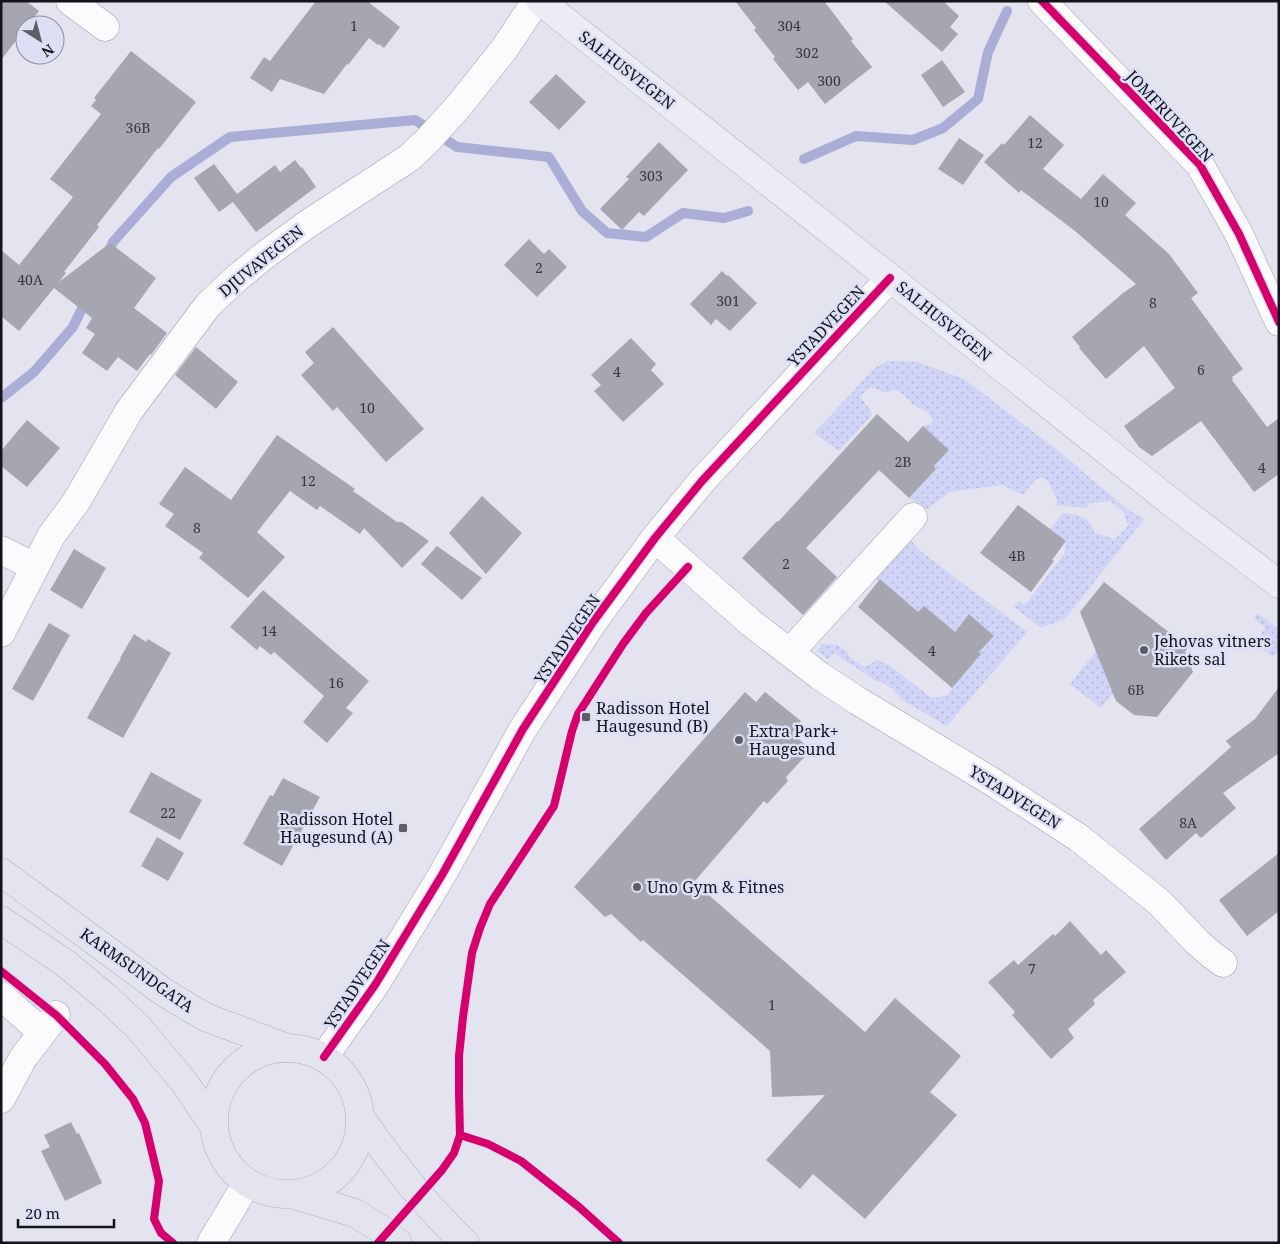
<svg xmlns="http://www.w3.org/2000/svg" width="1280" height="1244" viewBox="0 0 1280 1244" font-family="'Noto Serif',serif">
  <defs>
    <pattern id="grass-dots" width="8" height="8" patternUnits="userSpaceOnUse" patternTransform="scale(1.25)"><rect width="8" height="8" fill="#d0d4f6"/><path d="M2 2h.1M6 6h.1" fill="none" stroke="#b2b5d2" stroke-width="1.8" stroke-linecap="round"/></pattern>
  </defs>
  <rect width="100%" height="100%" fill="#e3e4ef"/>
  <path fill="url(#grass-dots)" d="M888,361L918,362L964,379L1056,449L1128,510L1144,519L1065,619L1041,628L1014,607L1019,601L1025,605L1064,554L1066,541L1050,529L1063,513C1081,516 1087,515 1095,533L1115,539L1128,526L1123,511L1110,501L1091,503L1086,508L1055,505L1057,502V499C1053,493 1051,486 1047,481C1039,470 1028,489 1023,495L1002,485L950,492L927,509L909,498L936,469L934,466L948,450L923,426L933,423C932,419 931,415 927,412C923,409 918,408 914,405C908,401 902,391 895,390C894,390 888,392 887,392C876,392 869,379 861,398L872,412L870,413L872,415L839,451L814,433L875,368Z
    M909,541H912L915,546L918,549L1027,632L948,725H945L902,700L894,690L882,682L876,681L834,653L828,659L817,651L822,644L838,645L847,651L850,658L865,667L877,660L889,665L930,697L935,698L948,695L952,688L981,654L979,652L994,636L969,614L954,632L924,606L895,639L881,627L904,600L880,579L878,582L875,579Z
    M1257,613L1279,629V650L1273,657L1254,643L1266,628L1254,619Z
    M1099,647L1113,693L1101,708L1070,684Z"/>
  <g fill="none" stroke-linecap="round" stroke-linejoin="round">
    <path stroke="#aaadd5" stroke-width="10" d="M804,159L856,136L913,140L943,128L978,99L988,52L1007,11
      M107,255L113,242L171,177L230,137L415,120L457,147L549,157L582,211L607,233L646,237L683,213L724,218L748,211
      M1,398L34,372L73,327L87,298"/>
  </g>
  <path fill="#a5a6af" d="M1,1H26L39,11L28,25H25V29L1,60Z
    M316,1H367L400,27L384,48L379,44L378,45L369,38L348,65L347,64L324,94L280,79L272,92L250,78L264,57L270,61Z
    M735,1H824L853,39L851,41L872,67L825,104L808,82L798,90L773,59L775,57L754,30L756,28Z
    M884,1H943L959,16L950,27L958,34L942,52Z
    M131,51L196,102L159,149L158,148L97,225L99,227L64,272L66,273L59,282L110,243L156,278L134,308L167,333L151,355L150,354L137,371L118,357L107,371L82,353L95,334L86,328L92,318L54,288L19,331L1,316V250L19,265L73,197L50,179L101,114L91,106L96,100L94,98Z
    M942,60L965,92L943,107L921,75Z
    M556,74L586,102L559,130L529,102Z
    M1030,115L1064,145L1043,169L1081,199L1103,174L1136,203L1125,215L1169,254L1198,293L1191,298L1243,369L1232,377L1233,379L1232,380L1267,427L1279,418V474L1254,492L1201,421L1152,456L1139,447L1124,426L1175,388L1144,346L1106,379L1079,348L1080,347L1072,337L1123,293L1136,284L1075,231L1021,190L1019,193L984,162L1002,143L1004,145Z
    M959,138L984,155L963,185L938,169Z
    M659,142L688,170L644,216L639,212L622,230L600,209L629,179L626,177Z
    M295,160L301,168L302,167L316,187L256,232L233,202L219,212L194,178L214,164L237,194L275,165L280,172Z
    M529,239L544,254L549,249L567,267L537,297L504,265Z
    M722,271L727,276L728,275L757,303L730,331L716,319L711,325L690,304Z
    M333,327L424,429L386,462L337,407L333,411L301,375L314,363L305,352Z
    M631,338L656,364L651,370L664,384L623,422L594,391L601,385L591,375Z
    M196,347L238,382L216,409L175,375Z
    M877,414L908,442L923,426L949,450L934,466L936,469L909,498L879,470L806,548L837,577L803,615L742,558L777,521L778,522Z
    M27,420L60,448L27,487L1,466V451Z
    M277,435L355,489L353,491L397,522H402L429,541L402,568L364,528L360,534L320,506L317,510L290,491L257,532L285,557L248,598L199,558L203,553L165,526L174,514L159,504L185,467L231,500Z
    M482,496L522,533L486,574L449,533Z
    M1018,505L1066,541L1052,560L1054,561L1031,592L980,553Z
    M437,546L482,578L462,600L421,564Z
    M74,549L106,568L82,609L50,590Z
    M880,579L918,612L924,606L955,632L969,614L994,636L979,652L981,654L952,688L858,607Z
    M1104,582L1188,647L1185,652L1193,672L1157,717L1134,715L1116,701L1080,612Z
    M263,590L369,681L346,708L353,713L327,743L303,722L324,696L274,652L271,655L260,646L257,650L230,627Z
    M49,623L70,635L33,701L12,689Z
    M134,634L146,642L148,639L171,653L123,738L87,718L121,658H120Z
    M1279,687V753L1223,793L1236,808L1201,838L1196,833L1166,860L1139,829L1231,747L1226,741L1255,719Z
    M745,692L756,702L765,692L801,721L792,733L811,750L786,777L788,781L767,804L764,801L694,882L865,1032L895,998L961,1056L930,1092L957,1115L865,1219L813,1174L800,1189L766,1160L825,1095L772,1097L770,1051L643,940L641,942L611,914L605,917L574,887Z
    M151,772L202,800L180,840L129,812Z
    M283,778L320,797L282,866L243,844L270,795L273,796Z
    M157,837L184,853L168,881L141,866Z
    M1279,853V911L1247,936L1219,900Z
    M1070,921L1101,955L1106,950L1126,972L1093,1000L1095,1004L1068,1029L1074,1038L1051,1059L1012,1015L1015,1012L988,982L1014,960L1018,965L1053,934L1055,936Z
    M71,1122L77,1134L79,1133L102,1183L65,1201L41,1151L50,1147L44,1135Z"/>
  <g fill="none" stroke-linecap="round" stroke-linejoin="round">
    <g stroke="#a0a0a9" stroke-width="29">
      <path id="minor" d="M70,1L105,27
        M1042,1L1200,165L1239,234L1279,322
        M655,538L751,623L820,676L858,701L991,781L1079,838L1160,903L1197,942L1212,955L1223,963
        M1,550L35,567
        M1,633L51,536L76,502L129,411L208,305L238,277L265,255L309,223L409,158L427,141L458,107L505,48L536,1
        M790,652L913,517
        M1,996L42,1032
        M324,1057L375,985L442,875L523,729L593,622L655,538L702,481L890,278
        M1,1099L23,1058L56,1015
        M211,1243L247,1183"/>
    </g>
    <g stroke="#adaebc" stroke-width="29">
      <path id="major" d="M540,1L890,278L1176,506L1279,584"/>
    </g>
    <g stroke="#adaebc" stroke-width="29">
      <path id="highway" d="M1,872L165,993L205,1017L285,1047
        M1,920L65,963L107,998L138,1027L184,1082L214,1126
        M214 1121a73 73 0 1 1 146 0a73 73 0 1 1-146 0Z
        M360,1117C391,1162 425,1205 465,1243
        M291,1194L355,1213L384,1231L398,1243"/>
    </g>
    <use href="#minor" stroke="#fbfbfd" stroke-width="28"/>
    <use href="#major" stroke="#ecedf4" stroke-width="28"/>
    <use href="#highway" stroke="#e3e4ee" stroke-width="28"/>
    <g stroke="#dddff5" stroke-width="11">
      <path id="cycleway" d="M1042,1L1200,165L1239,234L1279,322
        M1,971L56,1015L105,1064L133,1099L145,1123L159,1181L154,1219L161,1233L173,1243
        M324,1057L375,985L442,875L523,729L593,622L655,538L702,481L890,278
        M460,1135L459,1093V1056L463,1017L472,953L480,928L490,904L554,806L572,731L578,714L623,644L646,613L688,567
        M378,1243L442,1170L454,1153L460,1135L488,1144L521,1161L579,1207L619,1243"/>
    </g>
    <use href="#cycleway" stroke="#d6006c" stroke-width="8"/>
  </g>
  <g fill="#5c5d65" stroke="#dddff5" stroke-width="2">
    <circle cx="1144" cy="650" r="5"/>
    <rect x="581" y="712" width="10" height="10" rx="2.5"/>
    <circle cx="739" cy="740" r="5"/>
    <rect x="398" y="823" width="10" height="10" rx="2.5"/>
    <circle cx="637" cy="887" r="5"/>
  </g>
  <g text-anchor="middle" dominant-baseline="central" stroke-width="5" stroke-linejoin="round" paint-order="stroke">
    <g font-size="14" fill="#383840">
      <text x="354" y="25">1</text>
      <text x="789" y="25">304</text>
      <text x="807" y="52">302</text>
      <text x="829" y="80">300</text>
      <text x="138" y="127">36B</text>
      <text x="1035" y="142">12</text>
      <text x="651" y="175">303</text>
      <text x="1101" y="201">10</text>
      <text x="539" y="267">2</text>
      <text x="30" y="279">40A</text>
      <text x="728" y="300">301</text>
      <text x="1153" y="302">8</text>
      <text x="1201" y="369">6</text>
      <text x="617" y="371">4</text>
      <text x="367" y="407">10</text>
      <text x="903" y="461">2B</text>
      <text x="1262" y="467">4</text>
      <text x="308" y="480">12</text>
      <text x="197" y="527">8</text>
      <text x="1017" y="555">4B</text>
      <text x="786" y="563">2</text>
      <text x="269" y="630">14</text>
      <text x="932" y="650">4</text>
      <text x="336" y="682">16</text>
      <text x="1136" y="689">6B</text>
      <text x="168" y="812">22</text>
      <text x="1188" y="822">8A</text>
      <text x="1032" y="968">7</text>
      <text x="772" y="1004">1</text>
    </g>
    <g font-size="16" fill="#13141b" stroke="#dddff5">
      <text transform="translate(627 70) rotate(38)">SALHUSVEGEN</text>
      <text transform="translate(1170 116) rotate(47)">JOMFRUVEGEN</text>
      <text transform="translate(261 261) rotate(-39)">DJUVAVEGEN</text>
      <text transform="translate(944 321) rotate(39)">SALHUSVEGEN</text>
      <text transform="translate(826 326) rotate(-47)">YSTADVEGEN</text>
      <text transform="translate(567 639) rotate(-56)">YSTADVEGEN</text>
      <text transform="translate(1015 797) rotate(32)">YSTADVEGEN</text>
      <text transform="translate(137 970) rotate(35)">KARMSUNDGATA</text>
      <text transform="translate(357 984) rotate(-56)">YSTADVEGEN</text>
    </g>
    <g font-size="16" fill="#13141b" stroke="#dddff5" text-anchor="start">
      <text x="1154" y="641">Jehovas vitners<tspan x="1154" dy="18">Rikets sal</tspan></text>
      <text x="596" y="708">Radisson Hotel<tspan x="596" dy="18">Haugesund (B)</tspan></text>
      <text x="749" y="731">Extra Park+<tspan x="749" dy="18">Haugesund</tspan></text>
      <text x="393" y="819" text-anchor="end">Radisson Hotel<tspan x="393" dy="18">Haugesund (A)</tspan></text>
      <text x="647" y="887">Uno Gym &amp; Fitnes</text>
    </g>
  </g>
  <rect width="1280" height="1244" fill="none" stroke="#13141b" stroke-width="5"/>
  <g transform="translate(40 40) rotate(144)"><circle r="24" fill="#dddff5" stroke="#8c8e9e"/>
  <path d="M0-4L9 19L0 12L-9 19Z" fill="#5c5d65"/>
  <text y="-8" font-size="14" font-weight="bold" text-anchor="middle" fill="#13141b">N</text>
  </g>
  <path d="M18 1219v8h96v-8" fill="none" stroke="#13141b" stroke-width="2.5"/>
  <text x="25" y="1219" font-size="15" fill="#13141b" stroke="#dddff5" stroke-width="4" paint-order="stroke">20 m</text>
</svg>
